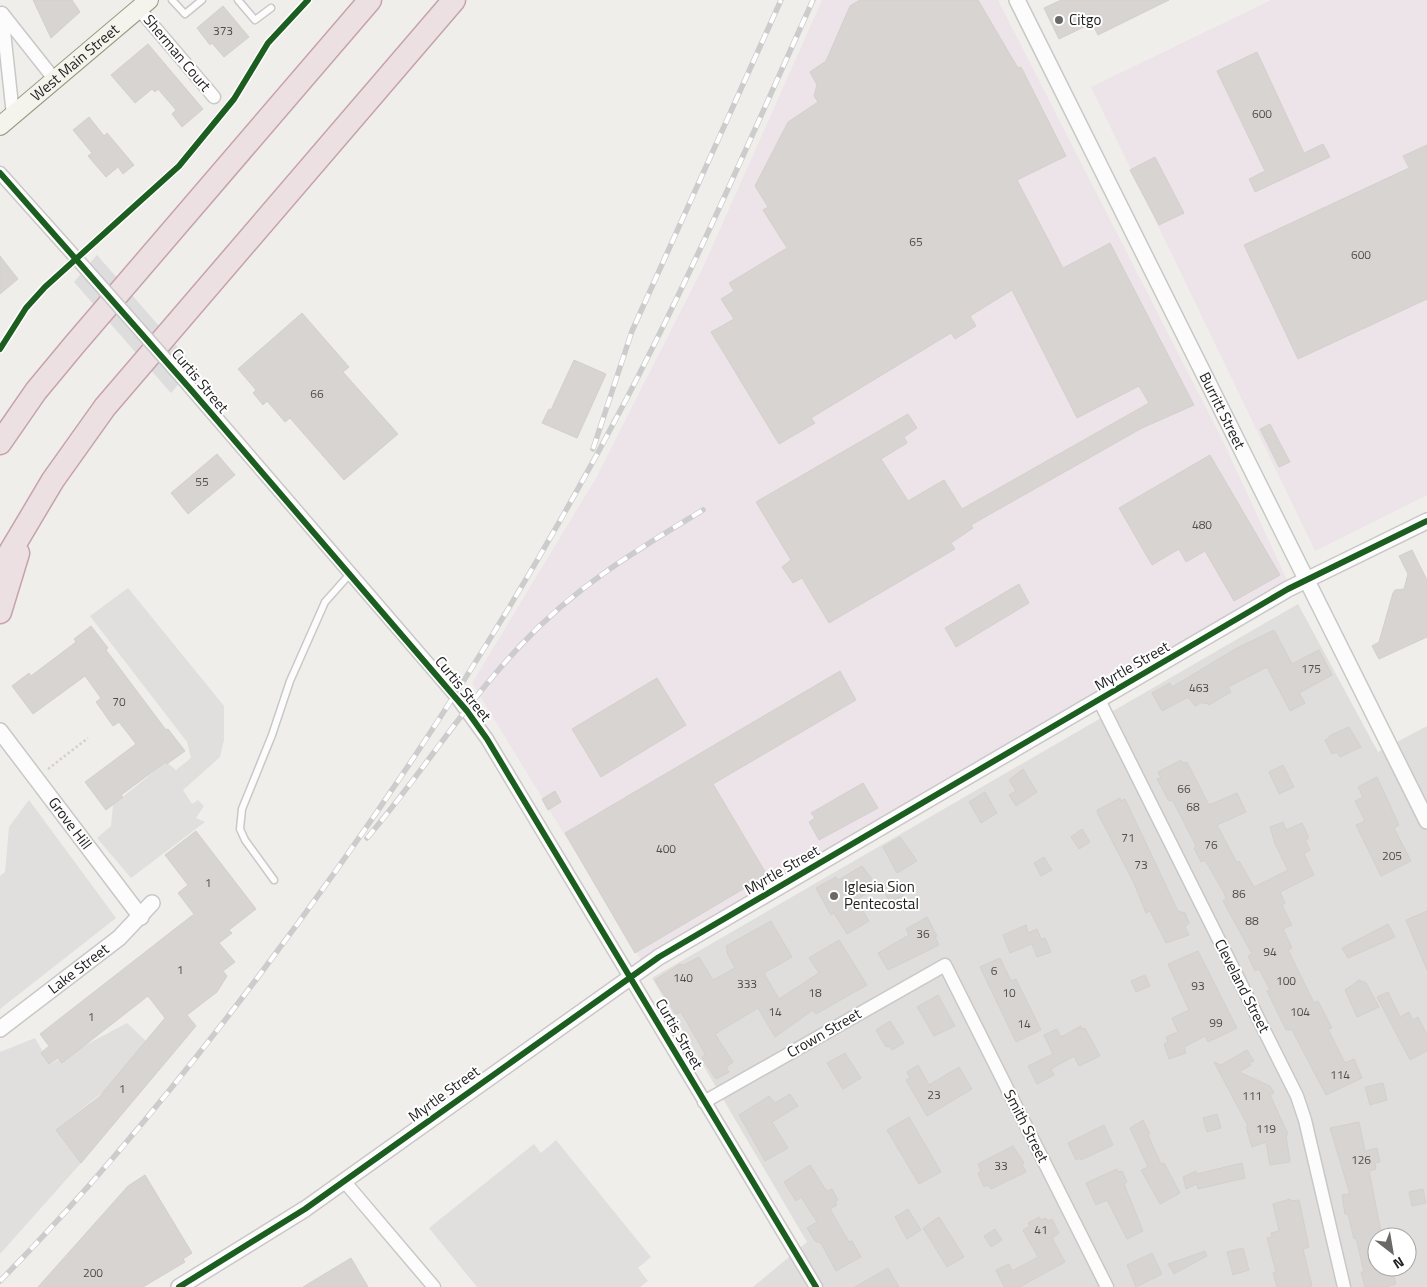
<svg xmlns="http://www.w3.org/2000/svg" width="1427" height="1287" font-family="'Titillium Web',sans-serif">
  <rect width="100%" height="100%" fill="#f0eeeb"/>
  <!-- residential -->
  <path fill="#dfdedc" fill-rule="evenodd" d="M1298,604L1378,752L1427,726V1287H753L807,1242L652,978ZM1377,1237H1407V1267H1377Z"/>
  <!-- industrial -->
  <g fill="#ede4e9">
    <path d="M822,0H998L1223,441L1287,580L641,960L472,683L596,478L704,265Z"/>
    <path d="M1271,0H1427V495L1315,551L1091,87Z"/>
  </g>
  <!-- parking -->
  <g fill="#e0dfde">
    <path d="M128,588L224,706V740L220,757L183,790L192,804L198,800L204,806L196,818L205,822L131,878L97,838L111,826L113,805L166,762L176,770L191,758L187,742L90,616Z"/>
    <path d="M29,800L116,918L0,1009V876L5,872L9,827Z"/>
    <path d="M127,1023L146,1041L104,1091L56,1130L81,1163L0,1254V1052L35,1038L50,1064Z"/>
    <path d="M556,1140L651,1257L638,1268L648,1281L640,1287H477L429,1228L534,1144L541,1153Z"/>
  </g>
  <!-- pier -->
  <path fill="#dedddd" d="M97,255L194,366L171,393L74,282Z"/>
  <!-- building -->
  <g fill="#d7d4d2" stroke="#d3d0cc">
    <path d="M33,0H72L80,12L51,38Z"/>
    <path d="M860,0H978L1018,68L1021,67L1066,156L1017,180L1063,268L1110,243L1194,405L1142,428L971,525L973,528L951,543L955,549L829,623L802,578L793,583L782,567L791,560L756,502L908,414L917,428L904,437L907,443L881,459L908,501L944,480L962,509L1149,403L1139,386L1077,418L1012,290L970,316L976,326L955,339L951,333L811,418L815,423L779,444L711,332L734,319L721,299L734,291L729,283L787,248L763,210L768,207L755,186L788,122L818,102L814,96L817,85L810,72L826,61L850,6Z"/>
    <path d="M1061,0H1169L1098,35L1092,23L1059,39L1044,8Z"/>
    <path d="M223,6L249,37L224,57L212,43L210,45L197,28Z"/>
    <path d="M148,44L203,109L182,127L172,114L176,110L158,89L155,92L152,89L135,103L111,75Z"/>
    <path d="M1257,52L1304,153L1323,144L1330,157L1255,192L1249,179L1265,171L1217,71Z"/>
    <path d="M89,117L104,136L107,133L134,165L123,174L118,167L106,177L88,156L92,153L73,130Z"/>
    <path d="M1427,145V299L1298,359L1244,245L1409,168L1403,156Z"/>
    <path d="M1155,157L1184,213L1159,225L1130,170Z"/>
    <path d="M0,256L18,279L0,294Z"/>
    <path d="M302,313L349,367L343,372L398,434L344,480L290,418L285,422L267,401L263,405L253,393L256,390L238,369Z"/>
    <path d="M574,360L606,374L577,438L542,423L549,409L551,410Z"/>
    <path d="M1270,424L1290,462L1279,467L1260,429Z"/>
    <path d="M217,454L235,475L188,514L171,493Z"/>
    <path d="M1210,455L1280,575L1234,601L1205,551L1186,562L1179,549L1152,565L1119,508Z"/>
    <path d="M1412,550L1427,580V637L1379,659L1372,646L1379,642L1393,593L1395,590L1404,589L1408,574L1399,556Z"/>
    <path d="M1019,584L1029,603L956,647L945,628Z"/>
    <path d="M91,626L108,648L106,650L166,730L168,729L185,751L167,764L166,762L121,795L123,797L106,810L85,782L136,744L119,722L113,726L96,702L101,698L85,676L33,714L12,686L29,673L31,676L76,642L74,639Z"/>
    <path d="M1274,630L1292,664L1319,650L1332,675L1299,693L1305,703L1290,711L1267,667L1228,687L1231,692L1209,705L1208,703L1204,704L1203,702L1195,706L1188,697L1162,711L1161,709L1152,693L1170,683L1172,687L1237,648Z"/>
    <path d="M840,671L856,700L713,784L767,875L635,953L565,833Z"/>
    <path d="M657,678L686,725L601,777L572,729Z"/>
    <path d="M1349,727L1361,747L1340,757L1337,752L1332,754L1325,740L1330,738L1329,736Z"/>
    <path d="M1181,760L1183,763L1187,762L1209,805L1237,793L1246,812L1217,825L1237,863L1239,861L1254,887L1288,870L1275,844L1270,827L1283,822L1286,830L1302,823L1308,836V839L1305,840L1310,850L1304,854L1314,875L1280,892L1285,903L1282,905L1292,925L1283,929L1292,948L1288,950L1314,1003L1318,1001L1332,1028L1328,1029L1345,1063L1354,1059L1362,1078L1326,1095L1292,1030H1286L1267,991L1270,990L1259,969L1255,971L1248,956L1252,954L1223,901L1226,899L1224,893L1208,865L1204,860L1201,862L1194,848L1196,846L1174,803L1171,800L1169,801L1157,779L1161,778L1158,772Z"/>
    <path d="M1283,765L1294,787L1279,794L1269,772Z"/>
    <path d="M1023,769L1037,792L1016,806L1009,795L1016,791L1009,780Z"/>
    <path d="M1377,777L1399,825L1394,828L1411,861L1381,876L1356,825L1365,821L1355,801L1363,797L1358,787Z"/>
    <path d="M863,783L878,808L819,840L809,822L815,818L811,813Z"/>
    <path d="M555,791L561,802L548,810L542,799Z"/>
    <path d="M985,792L997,813L981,823L969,802Z"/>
    <path d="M1120,798L1121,801L1125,799L1178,911L1185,913L1189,923L1185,927L1189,935L1166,943L1150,911L1146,913L1133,881L1098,814L1097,810L1103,807Z"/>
    <path d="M1082,829L1090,842L1079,849L1071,837Z"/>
    <path d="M196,831L256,909L229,930L232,933L219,943L235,962L223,971L227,976L217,992L187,1015L196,1026L81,1163L56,1130L99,1097L165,1018L148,996L62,1063L58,1058L49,1064L41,1053L49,1046L40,1034L194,914L178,893L188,885L165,855Z"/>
    <path d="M900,837L917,861L897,873L883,847Z"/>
    <path d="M1044,857L1052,870L1041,876L1034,863Z"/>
    <path d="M862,866L878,887L856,900L869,921L847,934L834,913L831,915L816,888L836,877L838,880Z"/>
    <path d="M896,880L904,895L890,903L882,887Z"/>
    <path d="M1427,911V970L1406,920Z"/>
    <path d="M927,917L937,936L935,937L939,945L888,970L878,953L909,935L906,929Z"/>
    <path d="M771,921L792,957L764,973L779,999L819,973L809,958L839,940L867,985L816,1014L813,1010L775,1037L758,1008L715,1034L733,1062L726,1067L729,1072L716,1079L702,1058L705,1054L681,1012L676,1014L655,980L680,964L684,965L699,957L713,980L735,968L728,955L726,946Z"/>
    <path d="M1388,924L1395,937L1348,958L1342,948Z"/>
    <path d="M1026,925L1028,933L1037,929L1041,939L1045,938L1051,952L1037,957L1032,944L1010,953L1003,935Z"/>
    <path d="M1198,951L1237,1028L1208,1042L1205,1036L1184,1047L1186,1053L1169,1059L1164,1044L1168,1042L1166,1037L1178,1032L1172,1018L1189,1010L1168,964Z"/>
    <path d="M1000,958L1011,981L1016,979L1041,1030L1016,1042L980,967Z"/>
    <path d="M1145,975L1150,986L1136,992L1131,981Z"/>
    <path d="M1359,980L1366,983L1379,1007L1357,1017L1345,990Z"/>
    <path d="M1388,992L1400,1017L1409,1012L1413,1020L1418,1017L1427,1034V1051L1410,1060L1377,997Z"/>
    <path d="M938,995L955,1026L934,1036L917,1007Z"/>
    <path d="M890,1021L904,1043L892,1050L889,1046L886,1047L876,1030Z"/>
    <path d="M1081,1026L1082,1029L1085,1028L1100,1056L1079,1066L1074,1056L1051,1069L1054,1075L1037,1084L1028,1066L1053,1054L1044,1035L1057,1029L1061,1037Z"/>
    <path d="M1247,1050L1254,1061L1249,1063L1251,1065L1239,1072L1270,1086L1274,1093L1270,1095L1288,1134L1286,1135L1290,1162L1270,1165L1266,1142L1252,1147L1246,1127L1248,1126L1214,1062L1221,1065Z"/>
    <path d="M845,1053L861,1078L843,1089L827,1063Z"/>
    <path d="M918,1065L929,1085L959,1067L972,1089L927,1116L906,1080L910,1078L907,1072Z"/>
    <path d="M1383,1083L1387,1100L1370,1105L1365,1087Z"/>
    <path d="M790,1094L798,1106L772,1122L788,1148L765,1161L739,1115L769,1096L775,1103Z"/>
    <path d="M1217,1114L1221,1128L1207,1132L1203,1118Z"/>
    <path d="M909,1117L941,1172L919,1184L887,1130Z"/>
    <path d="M1143,1120L1150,1134L1148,1135L1161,1164L1164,1163L1180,1193L1160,1204L1141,1170L1148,1167L1130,1128Z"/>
    <path d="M1359,1122L1365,1151L1377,1148L1380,1162L1375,1163L1376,1169L1369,1171L1382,1237H1377V1267H1391L1396,1284L1386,1287H1365L1361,1272H1364L1356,1238L1354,1239L1348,1214H1345L1342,1195L1350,1194L1330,1128Z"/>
    <path d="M1104,1125L1113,1145L1081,1160L1080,1158L1076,1160L1068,1143Z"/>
    <path d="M1013,1146L1024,1163L1022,1164L1026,1172L991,1189L988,1185L984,1187L978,1173L981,1171L978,1164Z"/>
    <path d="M1242,1163L1245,1178L1198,1189L1197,1184L1186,1189L1183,1177L1196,1171L1197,1174Z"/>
    <path d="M810,1165L825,1189L828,1191L832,1189L838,1200L835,1202L837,1205L830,1209L849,1242L852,1241L861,1257L836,1271L821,1243L815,1241L807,1228L817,1222L801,1197L796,1201L784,1182Z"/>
    <path d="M1117,1169L1118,1172L1122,1171L1127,1182L1124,1184L1143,1231L1127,1239L1107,1200L1096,1205L1086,1183Z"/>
    <path d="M145,1175L192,1253L183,1259L185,1262L143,1287H38L128,1186Z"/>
    <path d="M1423,1189L1426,1203L1412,1206L1409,1192Z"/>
    <path d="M1290,1199L1291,1201L1299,1200L1309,1247L1303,1249L1312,1286L1306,1287H1277L1273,1273L1276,1272L1267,1238L1272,1237L1271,1233L1279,1231L1273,1204Z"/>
    <path d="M908,1209L921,1230L907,1239L895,1217Z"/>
    <path d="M939,1217L964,1257L947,1267L923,1228Z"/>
    <path d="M1039,1217L1041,1220L1046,1218L1048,1221L1052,1219L1059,1233L1052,1238L1065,1262L1020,1287H1004L996,1270L1009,1264L1012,1271L1038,1257L1023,1230L1030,1226L1028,1223Z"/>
    <path d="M995,1229L1002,1240L991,1247L984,1236Z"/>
    <path d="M1243,1248L1249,1270L1233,1275L1227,1252Z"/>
    <path d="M1205,1251L1207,1256L1174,1274L1168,1264Z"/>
    <path d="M1152,1253L1162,1274L1136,1287L1127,1265Z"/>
    <path d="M351,1258L368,1287H303Z"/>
    <path d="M888,1268L899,1287H855Z"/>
  </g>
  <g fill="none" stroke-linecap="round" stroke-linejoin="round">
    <!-- service casing -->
    <g stroke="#c9c8c7" stroke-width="9">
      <g id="service">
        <path d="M172,0L185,14L202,0"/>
        <path d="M238,0L255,20L271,8"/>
        <path d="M274,880L245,840L240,829L242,809L272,735L290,681L325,602L349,575"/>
      </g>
    </g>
    <!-- minor casing -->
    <g stroke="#c9c8c7" stroke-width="15">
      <g id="minor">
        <path d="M139,9L214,97"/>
        <path d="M13,115L2,13L55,80"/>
        <path d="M0,173L85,268"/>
        <path d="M183,379L455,695L487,739L816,1287"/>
        <path d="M1099,700L1297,1096L1305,1120L1344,1287"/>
        <path d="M704,1102L945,965L1107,1287"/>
        <path d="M344,1181L434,1287"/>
      </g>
    </g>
    <!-- tertiary casing -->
    <g stroke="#c9c8c7" stroke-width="18">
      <g id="tertiary">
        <path id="s1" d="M1017,0L1427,821"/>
        <path id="s2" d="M0,731L141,917"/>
        <path id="s3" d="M0,1029L119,938L152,903"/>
        <path d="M179,1287L305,1209L659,957L1288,589L1427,521"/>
      </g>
    </g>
    <!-- secondary casing -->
    <g stroke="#999a82" stroke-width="20">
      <g id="secondary">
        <path id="s4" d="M0,126L149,0"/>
      </g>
    </g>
    <!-- motorway casing -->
    <g stroke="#c5a2ac" stroke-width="25">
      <g id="motorway">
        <path d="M0,443L36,391L75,344L370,0"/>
        <path d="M0,569L53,480L105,407L454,0"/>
        <path d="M0,612L18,553"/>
      </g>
    </g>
    <!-- path -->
    <path stroke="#dccecd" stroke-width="2.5" stroke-dasharray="2.5 2.5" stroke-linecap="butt" d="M48,769L88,738"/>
    <!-- service -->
    <use href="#service" stroke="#fdfcfc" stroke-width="6"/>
    <!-- minor -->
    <use href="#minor" stroke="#fdfcfc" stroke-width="12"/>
    <!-- tertiary -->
    <use href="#tertiary" stroke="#fdfcfc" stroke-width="15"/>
    <!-- secondary -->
    <use href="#secondary" stroke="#f4f4ed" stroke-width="18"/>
    <!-- motorway -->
    <use href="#motorway" stroke="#ece0e2" stroke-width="22"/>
    <!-- rail casing -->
    <g stroke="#ccc" stroke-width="5.5">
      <g id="rail">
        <path d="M593,449L632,331L781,0"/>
        <path d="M367,838C420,776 464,705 521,645C575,587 635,551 703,510"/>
        <path d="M0,1281C93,1187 178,1083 258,977C396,794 522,600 628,396C695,267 753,133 813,0"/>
      </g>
    </g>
    <!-- rail -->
    <use href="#rail" stroke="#fff" stroke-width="4" stroke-dasharray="11" stroke-linecap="butt"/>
    <!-- minor-bridge casing -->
    <g stroke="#c9c8c7" stroke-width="15" stroke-linecap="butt">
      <path id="minor-bridge" d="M85,268L183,379"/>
    </g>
    <!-- minor-bridge -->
    <use href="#minor-bridge" stroke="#fdfcfc" stroke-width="12"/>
    <!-- cycleway casing -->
    <g stroke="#fff" stroke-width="9">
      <g id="cycleway">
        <path d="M0,173L192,391L467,711L487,739L816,1287"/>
        <path d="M0,349L26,308L45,287L179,166L234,99L268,43L308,0"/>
        <path d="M179,1287L305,1209L659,957L1288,589L1427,521"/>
      </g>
    </g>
    <!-- cycleway -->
    <use href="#cycleway" stroke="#1b5e20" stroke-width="6"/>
  </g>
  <!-- markers -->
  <g fill="#6a6968" stroke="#fff" stroke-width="2">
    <circle cx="1059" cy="20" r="5"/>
    <circle cx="834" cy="896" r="5"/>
  </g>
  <g text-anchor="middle" stroke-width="4" stroke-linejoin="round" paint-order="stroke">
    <!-- number labels -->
    <g font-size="12" fill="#4f4e4e">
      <text x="223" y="35">373</text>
      <text x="1262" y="118">600</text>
      <text x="916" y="246">65</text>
      <text x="1361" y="259">600</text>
      <text x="317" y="398">66</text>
      <text x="202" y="486">55</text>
      <text x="1202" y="529">480</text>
      <text x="1311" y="673">175</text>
      <text x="1199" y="692">463</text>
      <text x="119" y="706">70</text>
      <text x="1184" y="793">66</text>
      <text x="1193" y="811">68</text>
      <text x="1128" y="842">71</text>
      <text x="1211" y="849">76</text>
      <text x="666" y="853">400</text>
      <text x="1392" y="860">205</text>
      <text x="1141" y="869">73</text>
      <text x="208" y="887">1</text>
      <text x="1239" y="898">86</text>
      <text x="1252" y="925">88</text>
      <text x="923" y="938">36</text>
      <text x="1270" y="956">94</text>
      <text x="180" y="974">1</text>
      <text x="994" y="975">6</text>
      <text x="683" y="982">140</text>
      <text x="1286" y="985">100</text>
      <text x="747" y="988">333</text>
      <text x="1198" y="990">93</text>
      <text x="815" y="997">18</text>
      <text x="1009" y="997">10</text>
      <text x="775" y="1016">14</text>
      <text x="1300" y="1016">104</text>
      <text x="91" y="1021">1</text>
      <text x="1216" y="1027">99</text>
      <text x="1024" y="1028">14</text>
      <text x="1340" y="1079">114</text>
      <text x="122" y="1093">1</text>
      <text x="934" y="1099">23</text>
      <text x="1252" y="1100">111</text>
      <text x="1266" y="1133">119</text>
      <text x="1361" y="1164">126</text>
      <text x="1001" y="1170">33</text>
      <text x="1041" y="1234">41</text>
      <text x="93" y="1277">200</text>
    </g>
    <!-- poi labels -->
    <g font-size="15" fill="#222" stroke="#fff" text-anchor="start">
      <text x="1069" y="25">Citgo</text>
      <text x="844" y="892">Iglesia Sion<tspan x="844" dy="17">Pentecostal</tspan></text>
    </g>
    <!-- street labels -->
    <g font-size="15" fill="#222" stroke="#fff">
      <text transform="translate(177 53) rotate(50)" y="5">Sherman Court</text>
      <text dy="5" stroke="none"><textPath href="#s4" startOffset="98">West Main Street</textPath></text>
      <text transform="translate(200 381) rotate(50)" y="5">Curtis Street</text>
      <text dy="5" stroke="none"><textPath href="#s1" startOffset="459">Burritt Street</textPath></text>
      <text transform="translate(1132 666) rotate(-30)" y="5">Myrtle Street</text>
      <text transform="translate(463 689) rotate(51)" y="5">Curtis Street</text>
      <text dy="5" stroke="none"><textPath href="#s2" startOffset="116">Grove Hill</textPath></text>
      <text transform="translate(782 870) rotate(-30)" y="5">Myrtle Street</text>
      <text dy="5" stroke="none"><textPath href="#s3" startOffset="99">Lake Street</textPath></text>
      <text transform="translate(1242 986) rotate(63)" y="5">Cleveland Street</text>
      <text transform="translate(824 1033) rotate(-30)" y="5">Crown Street</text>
      <text transform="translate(679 1034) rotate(60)" y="5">Curtis Street</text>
      <text transform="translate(444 1094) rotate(-36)" y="5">Myrtle Street</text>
      <text transform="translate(1026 1126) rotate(63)" y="5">Smith Street</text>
    </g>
  </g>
  <!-- north arrow -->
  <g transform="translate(1392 1252) rotate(149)"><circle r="24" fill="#ffffff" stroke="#a7a7a7"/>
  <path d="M0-4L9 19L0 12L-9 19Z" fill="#6a6968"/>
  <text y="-8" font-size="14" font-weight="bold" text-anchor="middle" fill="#222222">N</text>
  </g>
</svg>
